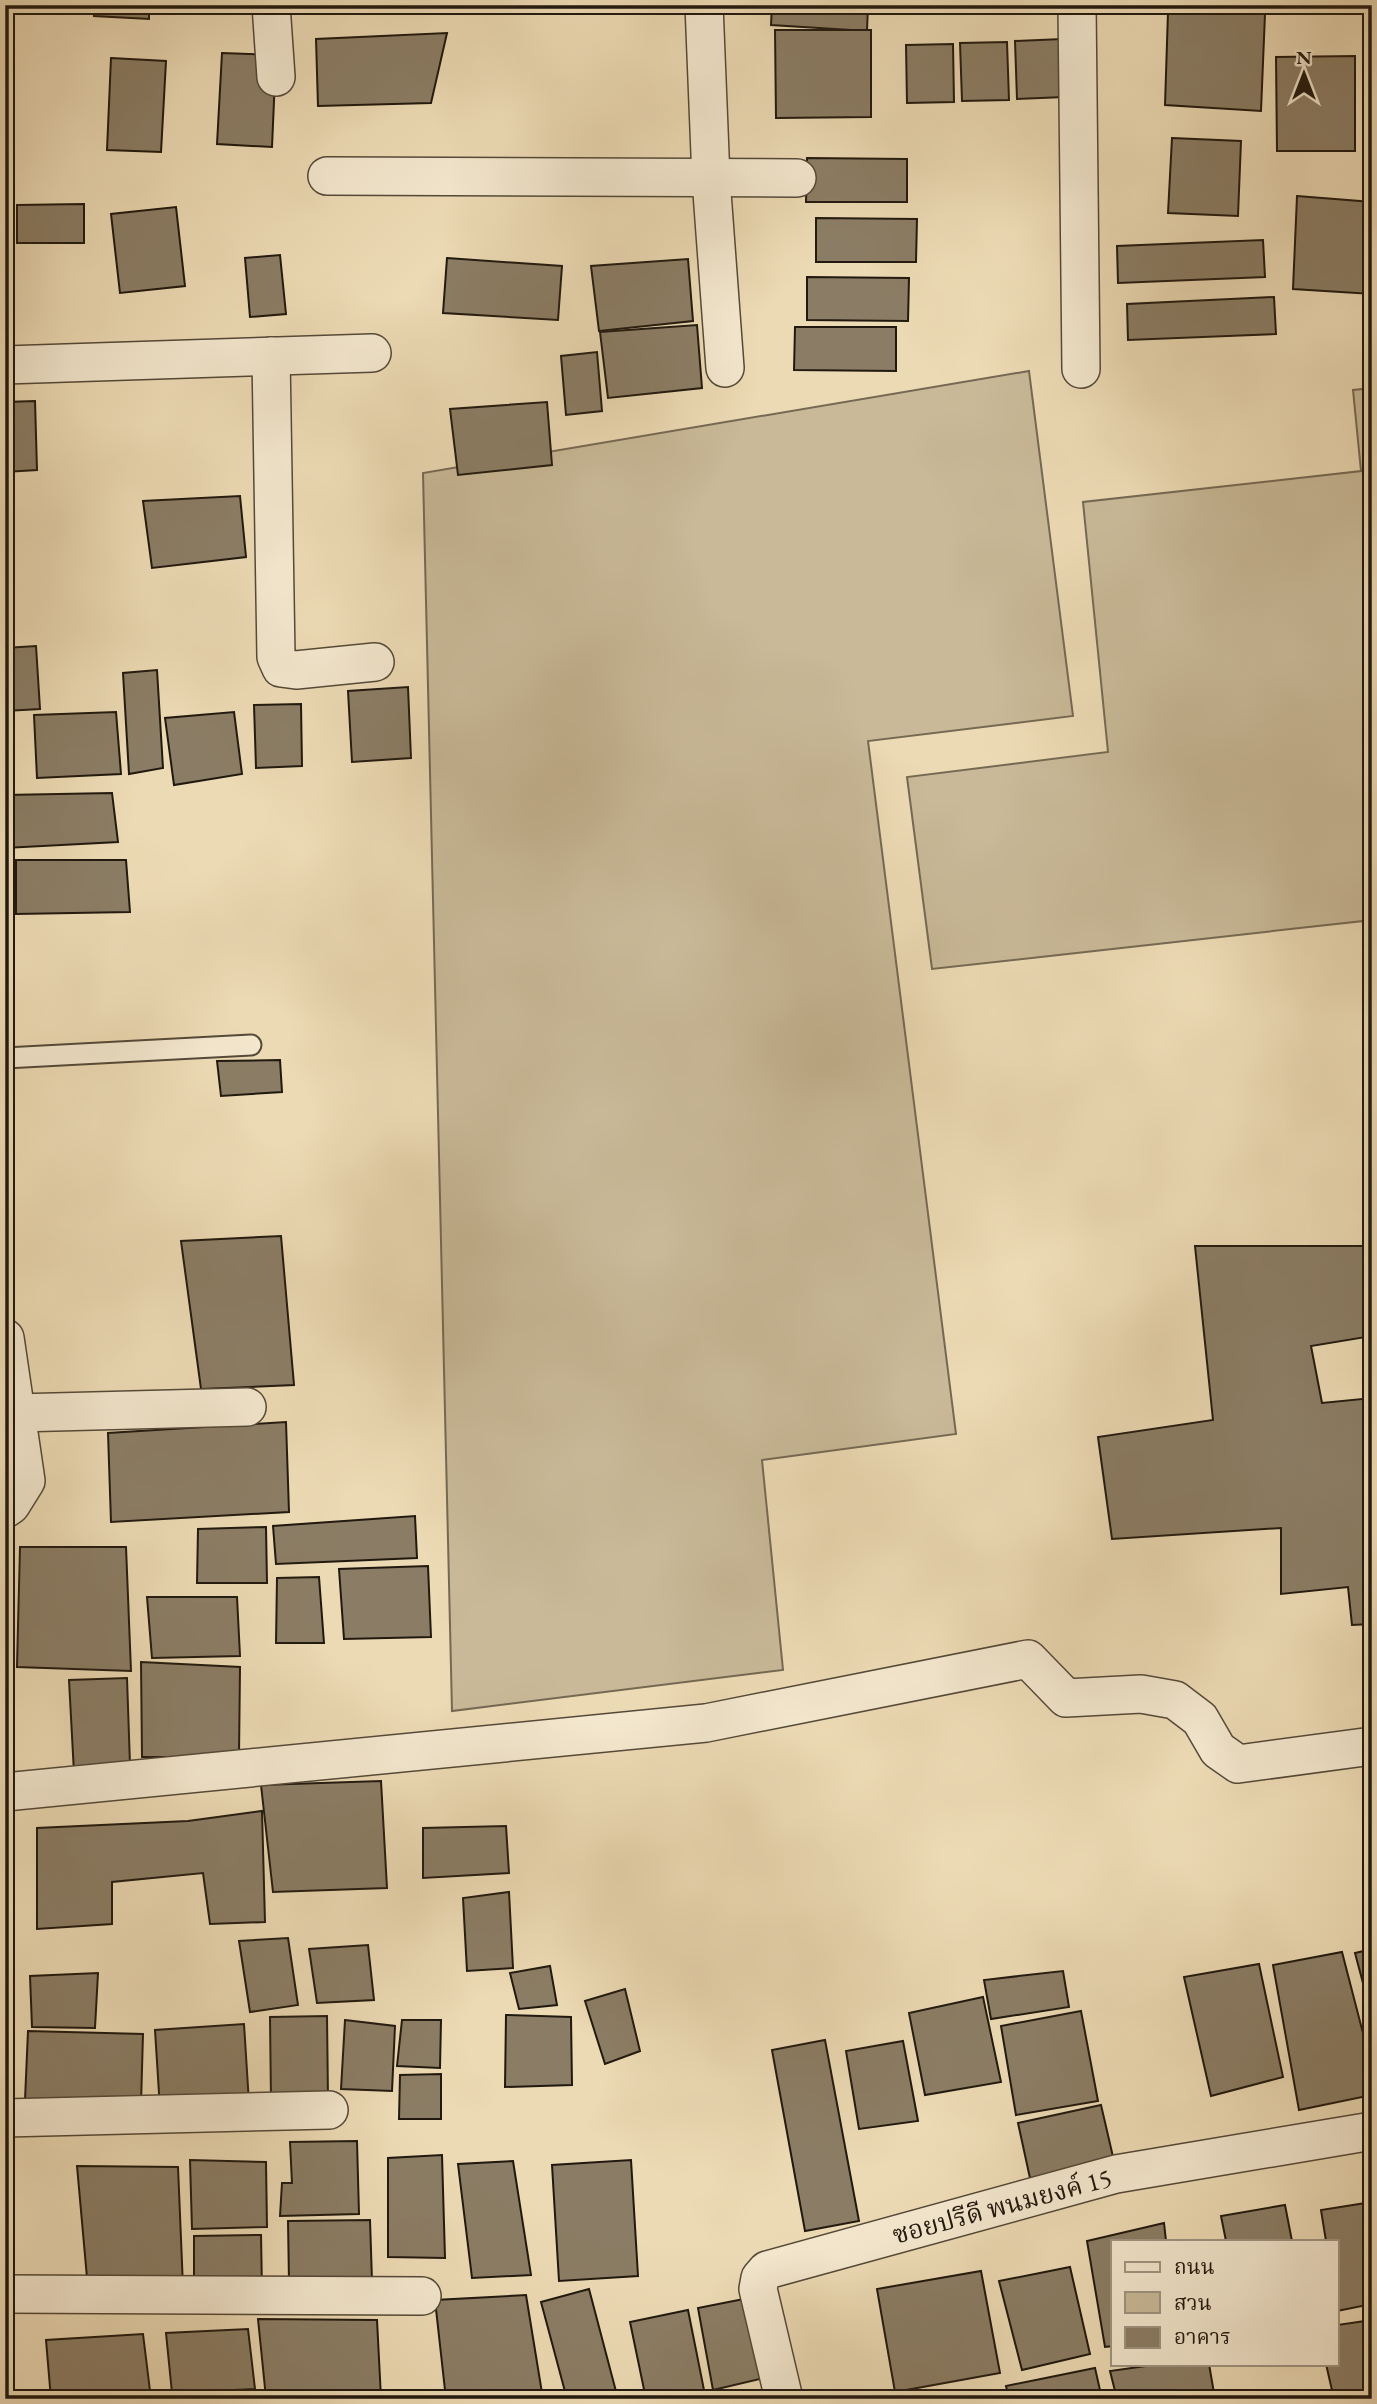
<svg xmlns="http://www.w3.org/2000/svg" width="1377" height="2404" font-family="'EB Garamond','Noto Serif Thai',serif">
  <rect width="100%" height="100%" fill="#ecdab4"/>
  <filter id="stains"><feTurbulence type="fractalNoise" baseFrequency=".00286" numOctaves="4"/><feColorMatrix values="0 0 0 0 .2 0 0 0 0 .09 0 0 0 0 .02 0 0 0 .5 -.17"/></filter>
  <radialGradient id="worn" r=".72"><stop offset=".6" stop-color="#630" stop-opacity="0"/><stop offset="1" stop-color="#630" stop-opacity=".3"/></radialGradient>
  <!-- green -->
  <g fill="#c9b998" stroke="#756954" stroke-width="2">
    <path d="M1029,371L1073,716L868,741L956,1434L762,1460L783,1670L452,1711L423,473Z"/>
    <path d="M1372,388V920L932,969L907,777L1108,752L1083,502L1361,471L1353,390Z"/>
  </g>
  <!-- building -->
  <g fill="#8b7d65" stroke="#21190f" stroke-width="2">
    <path d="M94,5H149V19L94,16Z"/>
    <path d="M772,5H868L867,31L771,25Z"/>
    <path d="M1168,12L1265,14L1261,111L1165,105Z"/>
    <path d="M775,30H871V117L776,118Z"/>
    <path d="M447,33L431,103L318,106L316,39Z"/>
    <path d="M1062,39L1064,97L1017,99L1015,41Z"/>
    <path d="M1007,42L1009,100L962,101L960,43Z"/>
    <path d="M953,44L954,102L907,103L906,45Z"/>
    <path d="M222,53L276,55L272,147L217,144Z"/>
    <path d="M1355,56V151H1277L1276,57Z"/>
    <path d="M111,58L166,61L161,152L107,150Z"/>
    <path d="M1172,138L1241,141L1238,216L1168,213Z"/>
    <path d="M807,158L907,159V202H806Z"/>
    <path d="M1297,196L1372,202V294L1293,289Z"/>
    <path d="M84,204V243H17V205Z"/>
    <path d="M176,207L185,286L120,293L111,214Z"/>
    <path d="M816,218L917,219L916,262H816Z"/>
    <path d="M1263,240L1265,277L1118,283L1117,246Z"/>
    <path d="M280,255L286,314L250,317L245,258Z"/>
    <path d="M447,258L562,266L558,320L443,313Z"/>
    <path d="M688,259L693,321L599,331L591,266Z"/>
    <path d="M807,277L909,278L908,321L807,320Z"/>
    <path d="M1274,297L1276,334L1128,340L1127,304Z"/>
    <path d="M697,325L702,388L608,398L600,332Z"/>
    <path d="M795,327H896V371L794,370Z"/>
    <path d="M597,352L602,411L566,415L561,356Z"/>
    <path d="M35,401L37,470L5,472V402Z"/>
    <path d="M547,402L552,465L458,475L450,409Z"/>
    <path d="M240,496L246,557L152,568L143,501Z"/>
    <path d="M36,646L40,709L5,711V648Z"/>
    <path d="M157,670L163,768L129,774L123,673Z"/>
    <path d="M408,687L411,758L352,762L348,691Z"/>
    <path d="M301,704L302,766L256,768L254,705Z"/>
    <path d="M116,712L121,774L37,778L34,715Z"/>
    <path d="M234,712L242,774L174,785L165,718Z"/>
    <path d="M5,719H12V768L5,769Z"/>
    <path d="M112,793L118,842L5,848V795Z"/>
    <path d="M16,860H126L130,912L16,914Z"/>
    <path d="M280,1060L282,1092L221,1096L217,1061Z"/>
    <path d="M281,1236L294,1385L201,1389L181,1241Z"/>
    <path d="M1195,1246H1372V1336L1311,1346L1322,1403L1372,1398V1624L1352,1625L1348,1587L1281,1594V1528L1112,1539L1098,1437L1213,1420Z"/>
    <path d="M286,1422L289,1512L111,1522L108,1433Z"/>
    <path d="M415,1516L417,1558L276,1564L273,1526Z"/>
    <path d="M266,1527L267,1583H197L198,1529Z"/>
    <path d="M20,1547H126L131,1671L17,1667Z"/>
    <path d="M428,1566L431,1637L344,1639L339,1569Z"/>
    <path d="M319,1577L324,1643H276L277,1578Z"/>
    <path d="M147,1597H237L240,1656L152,1658Z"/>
    <path d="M141,1662L240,1667L239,1757H142Z"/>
    <path d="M127,1678L130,1765L74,1773L69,1680Z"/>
    <path d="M381,1781L387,1888L273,1892L261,1785Z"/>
    <path d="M262,1811L265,1922L210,1924L203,1873L112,1882V1924L37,1929V1828L188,1821Z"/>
    <path d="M506,1826L509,1873L423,1878V1828Z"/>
    <path d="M509,1892L513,1968L467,1971L463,1898Z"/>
    <path d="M288,1938L298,2005L250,2012L239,1941Z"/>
    <path d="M368,1945L374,2000L317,2003L309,1949Z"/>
    <path d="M1372,1949V2017L1355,1953Z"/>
    <path d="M1342,1952L1372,2068V2095L1299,2110L1273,1965Z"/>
    <path d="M1259,1964L1283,2077L1211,2096L1184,1977Z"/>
    <path d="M550,1966L557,2005L519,2009L510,1973Z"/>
    <path d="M1063,1971L1069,2007L991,2019L984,1980Z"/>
    <path d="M98,1973L95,2028L32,2027L30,1976Z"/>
    <path d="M625,1989L640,2051L605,2064L585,2001Z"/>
    <path d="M983,1997L1001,2082L925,2095L909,2013Z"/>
    <path d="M1081,2011L1098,2101L1016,2115L1001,2026Z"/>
    <path d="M506,2015L571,2017L572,2085L505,2087Z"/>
    <path d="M327,2016L328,2099L271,2101L270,2017Z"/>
    <path d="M345,2020L395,2026L392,2091L341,2089Z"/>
    <path d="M402,2020H441L440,2068L397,2066Z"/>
    <path d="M244,2024L249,2103L160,2109L155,2030Z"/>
    <path d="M28,2031L143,2034L141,2104L25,2100Z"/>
    <path d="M825,2040L859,2221L805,2231L772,2050Z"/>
    <path d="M903,2041L918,2121L859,2129L846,2051Z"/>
    <path d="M441,2074V2119H399L400,2075Z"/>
    <path d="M1101,2105L1117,2174L1033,2192L1018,2123Z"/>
    <path d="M357,2141L359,2214L280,2216L282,2183H292L290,2142Z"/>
    <path d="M442,2155L445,2258L388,2257V2158Z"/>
    <path d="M190,2160L266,2162L267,2227L192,2229Z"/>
    <path d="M631,2160L638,2276L559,2281L552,2165Z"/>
    <path d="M513,2161L531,2275L472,2278L458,2164Z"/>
    <path d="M77,2166L178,2167L183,2287L88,2289Z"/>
    <path d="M1372,2202V2304L1337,2311V2241H1326L1321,2210Z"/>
    <path d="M1285,2205L1292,2241H1226L1221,2216Z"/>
    <path d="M370,2220L372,2281L289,2282L288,2221Z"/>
    <path d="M1164,2223L1166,2241H1113V2346L1105,2347L1087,2241Z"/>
    <path d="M261,2235L262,2290L194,2291V2236Z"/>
    <path d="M1070,2267L1090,2354L1022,2370L999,2281Z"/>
    <path d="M981,2271L1000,2373L895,2392L877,2289Z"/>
    <path d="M589,2289L618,2399H567L541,2302Z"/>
    <path d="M526,2295L543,2399H446L435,2300Z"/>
    <path d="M754,2297L768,2377L713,2390L698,2308Z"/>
    <path d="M688,2310L704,2390L658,2399H646L630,2322Z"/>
    <path d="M258,2319L377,2320L381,2398H266Z"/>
    <path d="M1372,2320V2399H1334L1326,2364H1337V2325Z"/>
    <path d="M248,2329L255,2389L172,2393L166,2333Z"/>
    <path d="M143,2334L151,2399H51L46,2340Z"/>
    <path d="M1160,2364H1209L1215,2399H1117L1110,2371Z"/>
    <path d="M1095,2368L1102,2399H1009L1006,2386Z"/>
    <path d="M989,2392L990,2399H951Z"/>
  </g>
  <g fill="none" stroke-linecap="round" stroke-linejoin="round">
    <!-- service casing -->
    <g stroke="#544938" stroke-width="23">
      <path id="service" d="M5,1058L251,1045"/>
    </g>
    <!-- minor casing -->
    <g stroke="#544938" stroke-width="40">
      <g id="minor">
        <path d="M271,5L276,77"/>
        <path d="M704,5L711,179L725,368"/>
        <path d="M1077,5L1081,369"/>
        <path d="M327,176L797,178"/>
        <path d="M271,356L276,657L281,668L296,670L375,662"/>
        <path d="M5,365L372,353"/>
        <path d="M5,1338L26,1481L11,1505L5,1509"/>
        <path d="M16,1413L247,1407"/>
        <path d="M5,1792L706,1723L1028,1659L1066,1698L1141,1694L1175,1700L1200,1719L1218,1750L1238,1764L1372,1746"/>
        <path d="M5,2118L329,2110"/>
        <path d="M5,2294L422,2296"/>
        <path d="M784,2399L758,2289L760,2278L767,2270L1116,2174L1372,2131"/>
      </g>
    </g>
    <!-- path -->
    <path stroke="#21190f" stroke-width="4.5" stroke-dasharray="2 3.5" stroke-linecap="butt" d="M1370,406L1372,405"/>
    <!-- service -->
    <use href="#service" stroke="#f3e7ce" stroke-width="19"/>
    <!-- minor -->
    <use href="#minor" stroke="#f3e7ce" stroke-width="37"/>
  </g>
  <g text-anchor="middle" stroke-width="7" stroke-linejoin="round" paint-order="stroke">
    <!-- street labels -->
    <g font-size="26" fill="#21190f" stroke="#f3e7ce">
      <text transform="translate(1002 2206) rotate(-15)" y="9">ซอยปรีดี พนมยงค์ 15</text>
    </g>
  </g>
  <!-- margin -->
  <rect width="1377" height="2404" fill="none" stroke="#ecdab4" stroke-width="28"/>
  <rect x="7" y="7" width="1363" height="2390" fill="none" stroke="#21190f" stroke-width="3.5"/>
  <rect x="14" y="14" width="1349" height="2376" fill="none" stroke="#21190f" stroke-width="2"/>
  <!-- legend -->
  <rect x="1111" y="2240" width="228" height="126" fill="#f3e7ce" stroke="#9f9582" stroke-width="2"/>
  <rect x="1125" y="2262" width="35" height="10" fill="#f3e7ce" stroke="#9f9582" stroke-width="2"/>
  <text x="1174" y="2274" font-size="21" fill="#21190f">ถนน</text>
  <rect x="1125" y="2292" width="35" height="21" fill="#c9b998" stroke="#9f9582" stroke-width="2"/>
  <text x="1174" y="2310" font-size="21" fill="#21190f">สวน</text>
  <rect x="1125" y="2327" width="35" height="21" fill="#8b7d65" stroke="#9f9582" stroke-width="2"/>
  <text x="1174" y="2344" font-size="21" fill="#21190f">อาคาร</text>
  <!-- north arrow -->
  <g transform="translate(1304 74)" stroke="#f3e7ce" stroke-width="5" paint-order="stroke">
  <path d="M0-5L12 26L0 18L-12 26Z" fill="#21190f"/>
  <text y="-10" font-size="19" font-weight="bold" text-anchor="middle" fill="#21190f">N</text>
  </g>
  <rect width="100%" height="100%" filter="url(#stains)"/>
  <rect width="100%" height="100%" fill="url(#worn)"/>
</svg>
